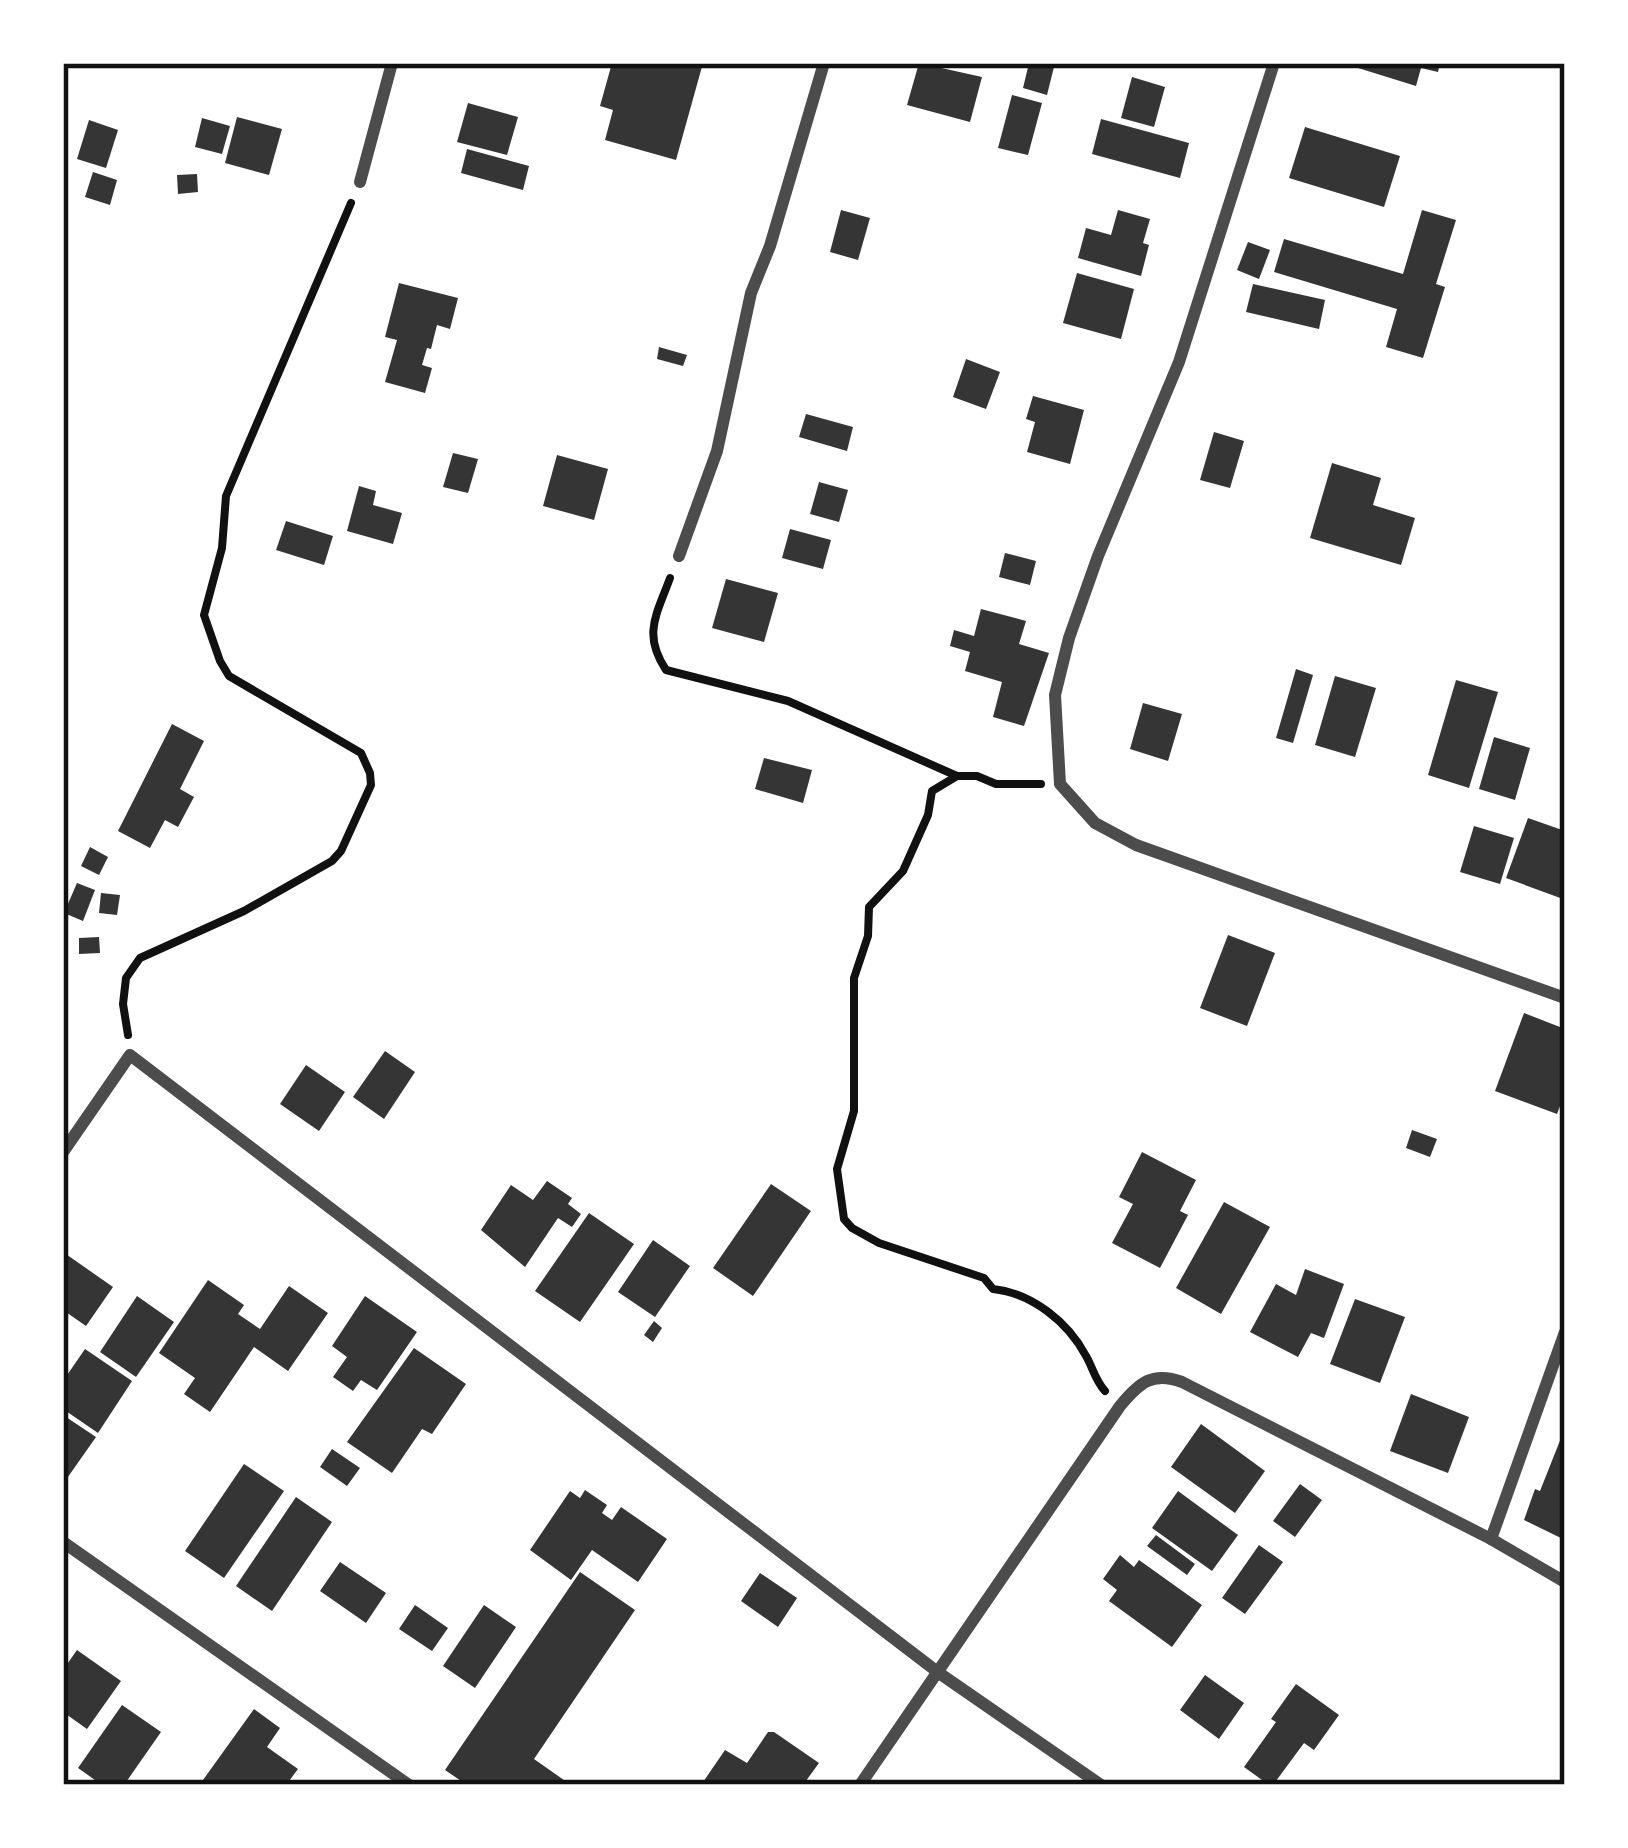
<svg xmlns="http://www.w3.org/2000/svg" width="1628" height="1848" font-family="'PT Serif',serif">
  <rect width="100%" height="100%" fill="#fff"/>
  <!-- building -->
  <g fill="#353535">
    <path d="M612,63H703L676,160L605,140L613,110L600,106Z"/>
    <path d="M919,63L982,77L970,122L907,105Z"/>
    <path d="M1029,63H1055L1047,95L1023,88Z"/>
    <path d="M1342,63H1440L1438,72L1421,68L1416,86Z"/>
    <path d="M1132,77L1165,87L1154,127L1121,118Z"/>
    <path d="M1012,95L1042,103L1028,155L998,148Z"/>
    <path d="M468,103L518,117L507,155L457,142Z"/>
    <path d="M237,117L282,129L269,175L225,163Z"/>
    <path d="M202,118L230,126L222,154L195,147Z"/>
    <path d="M1101,119L1189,143L1180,178L1092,154Z"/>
    <path d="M89,120L118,130L106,168L77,159Z"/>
    <path d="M1305,127L1400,156L1384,207L1289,178Z"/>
    <path d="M467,149L529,166L523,190L461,173Z"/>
    <path d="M93,172L117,180L110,205L85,197Z"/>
    <path d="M197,174L198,192L178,194L177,175Z"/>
    <path d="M841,210L870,218L858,260L830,252Z"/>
    <path d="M1118,210L1150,219L1143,243L1149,245L1141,276L1078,258L1086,228L1111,235Z"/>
    <path d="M1422,210L1456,220L1436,284L1445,287L1423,358L1386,347L1397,309L1274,272L1284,239L1403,274Z"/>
    <path d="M1248,242L1270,250L1259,279L1237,270Z"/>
    <path d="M1077,273L1134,289L1121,339L1063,323Z"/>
    <path d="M399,283L458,298L450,329L437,325L431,349L427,348L422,365L432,368L425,393L385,382L397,340L385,337Z"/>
    <path d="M1253,284L1325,300L1319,329L1246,312Z"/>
    <path d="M659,347L687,355L683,366L657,359Z"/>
    <path d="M966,359L1000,372L986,409L953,397Z"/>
    <path d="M1033,396L1084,410L1070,464L1027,452L1035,422L1026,419Z"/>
    <path d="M806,414L853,427L847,451L799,437Z"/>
    <path d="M1214,432L1244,441L1230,488L1200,480Z"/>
    <path d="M453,453L478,459L468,493L443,487Z"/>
    <path d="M557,455L608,469L594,520L543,506Z"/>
    <path d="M1332,463L1381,478L1373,505L1415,518L1401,565L1310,538Z"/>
    <path d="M819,482L848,490L839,522L810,514Z"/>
    <path d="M359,486L376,491L373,505L402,513L393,544L347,531Z"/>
    <path d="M286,521L333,536L324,565L276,550Z"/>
    <path d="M790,529L831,540L823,569L782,558Z"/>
    <path d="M1005,553L1036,561L1030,585L999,577Z"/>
    <path d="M726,579L778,593L764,642L712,628Z"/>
    <path d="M981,609L1026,621L1019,644L1049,653L1024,726L993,717L1002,682L965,671L970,652L950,646L954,630L974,636Z"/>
    <path d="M1296,669L1313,675L1293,743L1276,738Z"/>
    <path d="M1335,676L1376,688L1355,757L1315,745Z"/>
    <path d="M1456,680L1498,692L1469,788L1428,775Z"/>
    <path d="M1143,703L1182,714L1168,761L1130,749Z"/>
    <path d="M172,724L204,741L180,789L194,797L178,827L165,820L150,848L118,831Z"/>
    <path d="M1494,737L1530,748L1515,800L1479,789Z"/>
    <path d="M764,758L812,770L803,803L755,789Z"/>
    <path d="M1528,818L1565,831L1563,899L1506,878Z"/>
    <path d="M1474,826L1514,838L1500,884L1460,872Z"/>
    <path d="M90,847L108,857L99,875L81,866Z"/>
    <path d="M77,883L95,890L83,921L64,913Z"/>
    <path d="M101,893L120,895L117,915L99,913Z"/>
    <path d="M1228,935L1275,953L1247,1026L1200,1008Z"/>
    <path d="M99,937L100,953L79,954V938Z"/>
    <path d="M1524,1013L1565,1029V1093L1557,1114L1495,1091Z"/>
    <path d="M385,1051L415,1072L384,1119L353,1097Z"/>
    <path d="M306,1065L345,1092L319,1131L280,1104Z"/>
    <path d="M1412,1130L1437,1139L1430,1157L1406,1148Z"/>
    <path d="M1142,1152L1196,1180L1180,1211L1188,1215L1160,1268L1112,1243L1133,1204L1119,1197Z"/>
    <path d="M547,1181L572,1198L568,1204L581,1214L572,1227L558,1218L525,1267L481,1230L511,1185L533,1200Z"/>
    <path d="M771,1184L811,1211L753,1296L713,1268Z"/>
    <path d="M1224,1202L1270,1227L1221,1314L1176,1288Z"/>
    <path d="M589,1213L634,1244L580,1322L535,1291Z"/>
    <path d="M653,1240L690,1266L655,1317L618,1292Z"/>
    <path d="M63,1252L113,1287L86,1326L63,1310Z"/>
    <path d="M1305,1269L1344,1284L1324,1338L1311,1333L1298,1357L1250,1332L1276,1284L1296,1295Z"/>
    <path d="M208,1280L244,1305L238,1314L260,1329L289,1286L328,1313L288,1371L254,1347L210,1412L184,1394L195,1378L159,1353Z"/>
    <path d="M137,1296L174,1322L136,1377L100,1352Z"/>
    <path d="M365,1296L417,1332L377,1390L361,1380L353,1391L333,1377L347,1357L332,1346Z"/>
    <path d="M1355,1299L1405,1317L1380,1383L1330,1364Z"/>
    <path d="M654,1321L662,1328L653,1342L644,1335Z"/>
    <path d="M414,1348L466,1384L432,1434L422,1429L392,1473L347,1442Z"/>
    <path d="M85,1349L132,1381L98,1433L63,1409V1381Z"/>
    <path d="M1411,1394L1469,1417L1448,1473L1390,1451Z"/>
    <path d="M63,1415L96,1437L63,1484Z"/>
    <path d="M1201,1424L1265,1471L1235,1513L1171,1467Z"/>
    <path d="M1561,1438L1565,1439V1540L1524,1520L1535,1489L1540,1491Z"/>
    <path d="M332,1449L360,1468L347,1486L320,1467Z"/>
    <path d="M244,1464L284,1491L224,1578L185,1551Z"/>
    <path d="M1300,1484L1322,1500L1295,1537L1273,1521Z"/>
    <path d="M585,1490L607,1505L602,1513L612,1520L621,1507L667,1539L638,1582L592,1550L571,1580L530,1550L570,1491L580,1498Z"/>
    <path d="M1178,1491L1238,1535L1212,1571L1152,1528Z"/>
    <path d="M296,1497L332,1522L272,1611L236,1586Z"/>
    <path d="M1156,1535L1195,1564L1187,1575L1147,1546Z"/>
    <path d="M1259,1545L1283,1562L1245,1614L1222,1598Z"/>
    <path d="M1120,1555L1134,1567L1139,1560L1202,1605L1172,1647L1109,1601L1117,1590L1103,1579Z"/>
    <path d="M340,1562L386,1593L366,1623L320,1591Z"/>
    <path d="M580,1572L635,1610L534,1759L571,1785H467L445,1770Z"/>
    <path d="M760,1573L797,1598L778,1627L741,1601Z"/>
    <path d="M415,1605L448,1628L432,1651L399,1629Z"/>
    <path d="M484,1605L516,1627L475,1688L443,1666Z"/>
    <path d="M77,1650L121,1681L87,1729L63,1712V1670Z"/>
    <path d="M1205,1675L1244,1703L1219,1739L1180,1710Z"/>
    <path d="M1296,1684L1339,1715L1314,1750L1304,1743L1273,1785H1269L1244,1767L1276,1722L1271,1719Z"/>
    <path d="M122,1705L161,1732L124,1785H102L78,1768Z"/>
    <path d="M254,1709L280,1728L267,1747L298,1769L286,1785H210L203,1780Z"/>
    <path d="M768,1732H774L819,1763L803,1785H776L771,1781L768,1785H701L725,1750L747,1763Z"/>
  </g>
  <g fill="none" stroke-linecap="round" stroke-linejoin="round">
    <!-- path -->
    <g stroke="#111" stroke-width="8">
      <path d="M670,578C657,614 642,634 666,670L788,701L957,776H977L996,784H1041"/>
      <path d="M957,776L932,791L928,815L903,871L869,907L868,936L854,978V1111L837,1169L844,1219L852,1228L879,1243L984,1278L993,1289C1032,1293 1068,1322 1086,1356C1093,1368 1095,1380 1105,1391"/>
      <path d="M128,1035L123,1004L126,978L140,958L244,911L332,861L341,851L371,785L370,773L361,753L229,676L220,661L204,615L222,548L226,496L351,203"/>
    </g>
    <!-- minor -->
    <g stroke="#4c4c4c" stroke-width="12">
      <path d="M1274,63L1179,362L1098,556L1069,638L1055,695L1060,784L1095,823L1136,845L1565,998"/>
      <path d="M360,182L392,63"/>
      <path d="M679,556L717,451L751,293L770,246L824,63"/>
      <path d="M63,1152L130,1055L939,1673L1101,1785"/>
      <path d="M1491,1539L1565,1332"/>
      <path d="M63,1542L409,1785"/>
      <path d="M860,1785L1120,1406C1139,1383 1152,1371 1182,1382L1491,1539L1565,1582"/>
    </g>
  </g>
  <!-- border -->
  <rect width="1628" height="1848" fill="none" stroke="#ffffff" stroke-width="132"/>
  <rect x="66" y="66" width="1496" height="1716" fill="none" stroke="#111" stroke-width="4.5"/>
</svg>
